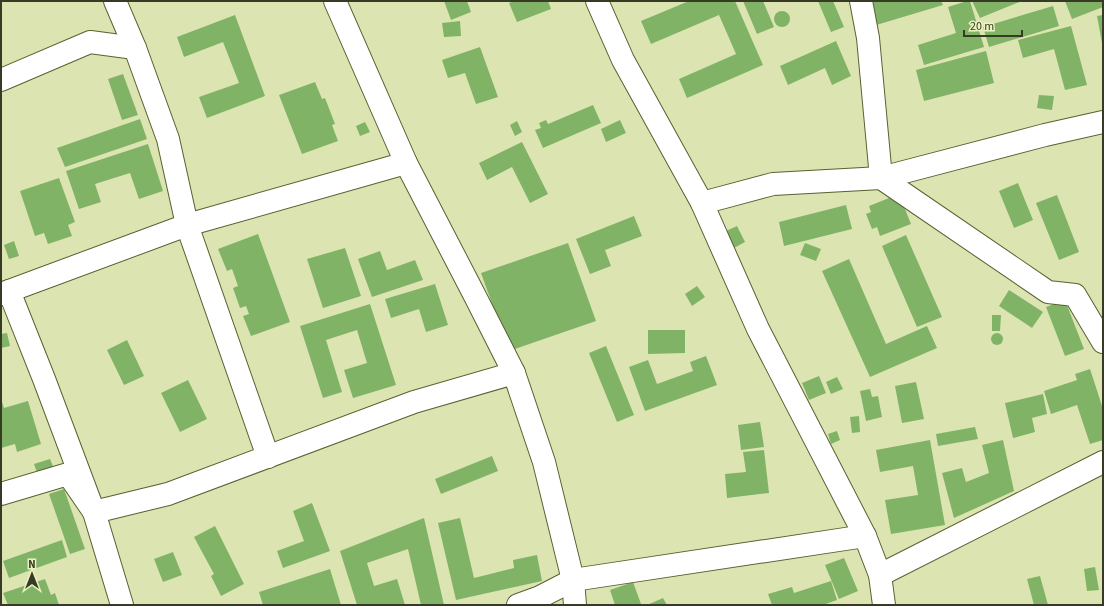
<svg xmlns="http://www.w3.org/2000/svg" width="1104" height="606" font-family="'Source Sans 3',sans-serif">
  <rect width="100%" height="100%" fill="#dce5b1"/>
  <!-- building -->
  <g fill="#81b367">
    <path d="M444,1H467L471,12L451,20Z"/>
    <path d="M514,1H548L551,9L517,22L509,3Z"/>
    <path d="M689,1H735L763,65L687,98L679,79L736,54L719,15L651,44L641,21Z"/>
    <path d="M743,1H763L774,27L757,34Z"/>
    <path d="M818,1H833L844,27L831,32Z"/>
    <path d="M873,1H941L943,5L873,26L866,3Z"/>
    <path d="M967,1H970L984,47L924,65L918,45L956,33L948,7Z"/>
    <path d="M972,1H1022L980,18Z"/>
    <path d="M1065,1H1103V7L1072,19Z"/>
    <path d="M1053,6L1059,26L989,47L983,27Z"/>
    <circle cx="782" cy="19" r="8"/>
    <path d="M235,15L265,96L207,118L199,97L239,83L223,42L184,57L177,37Z"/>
    <path d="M1103,15V43H1102L1097,16Z"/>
    <path d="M460,21L461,36L444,37L442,23Z"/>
    <path d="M1071,26L1087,85L1065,90L1054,49L1023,58L1018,40Z"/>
    <path d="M836,41L851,76L832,85L825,68L788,85L780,66Z"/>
    <path d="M480,47L498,97L476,104L465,73L448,78L442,60Z"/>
    <path d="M986,51L994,83L924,101L916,70Z"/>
    <path d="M123,74L138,115L122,120L108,79Z"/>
    <path d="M315,82L322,99L325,98L335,124L332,125L338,141L302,154L279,95Z"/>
    <path d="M1039,95L1054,96L1052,110L1037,108Z"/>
    <path d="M593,105L601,123L543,148L535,130L541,128L539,123L546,120L548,124Z"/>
    <path d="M140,119L147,139L65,167L57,148Z"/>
    <path d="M620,120L626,133L606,142L601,129Z"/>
    <path d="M517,121L522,132L515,136L510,125Z"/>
    <path d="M365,122L370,132L360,136L356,126Z"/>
    <path d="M522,142L548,194L530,203L512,167L487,180L479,163Z"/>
    <path d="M148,144L163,191L139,199L130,173L95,184L101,202L79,209L66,171Z"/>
    <path d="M59,178L75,222L68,225L72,236L48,244L44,233L35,236L20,191Z"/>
    <path d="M1018,183L1033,220L1014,228L999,191Z"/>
    <path d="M899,194L911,224L880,236L877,227L872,229L866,214L871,212L869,206Z"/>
    <path d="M1057,195L1079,252L1059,260L1036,203Z"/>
    <path d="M846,205L852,229L784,246L779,222Z"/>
    <path d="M634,216L642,236L605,250L611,266L590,274L576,239Z"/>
    <path d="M737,226L745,242L734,248L726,231Z"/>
    <path d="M258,234L290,322L251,336L243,316L249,314L246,306L240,308L233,288L238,286L232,269L227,271L218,249Z"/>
    <path d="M906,235L942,317L917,327L882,246Z"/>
    <path d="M14,241L19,256L9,259L4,245Z"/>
    <path d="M568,243L596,321L509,351L481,273Z"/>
    <path d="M805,243L821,249L816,261L800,255Z"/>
    <path d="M345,248L361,296L323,308L307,259Z"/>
    <path d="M380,251L387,270L415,260L423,280L372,297L358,259Z"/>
    <path d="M849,259L886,344L927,326L937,348L870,377L822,271Z"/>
    <path d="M435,284L448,325L426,332L419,309L391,318L385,299Z"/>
    <path d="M697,286L705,297L692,306L685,294Z"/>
    <path d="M1009,290L1043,312L1032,328L999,306Z"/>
    <path d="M1065,300L1084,349L1065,356L1046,307Z"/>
    <path d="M370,304L396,385L353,398L344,370L367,363L357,330L326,340L342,392L323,398L300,326Z"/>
    <path d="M992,315H1001L1000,331H992Z"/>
    <path d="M648,330H685V353L648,354Z"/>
    <circle cx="997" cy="339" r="6"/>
    <path d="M7,333L10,346L1,348V334Z"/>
    <path d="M127,340L144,376L124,385L107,350Z"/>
    <path d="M606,346L634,415L617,422L589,353Z"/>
    <path d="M706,356L717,385L645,411L629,367L648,360L657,384L693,371L690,362Z"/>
    <path d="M1090,369L1103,409V440L1090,444L1077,405L1051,414L1044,391L1077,380L1075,374Z"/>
    <path d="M819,376L826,393L809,400L802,383Z"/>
    <path d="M837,377L843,389L831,394L826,382Z"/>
    <path d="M188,380L207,419L180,432L161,393Z"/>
    <path d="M916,382L924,419L902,423L895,386Z"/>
    <path d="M870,389L872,397L878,396L882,417L866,421L860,391Z"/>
    <path d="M1043,394L1047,414L1032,418L1035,432L1013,438L1005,403Z"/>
    <path d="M1,399L4,408L28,401L41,444L17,452L15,444L1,448Z"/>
    <path d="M859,416L860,432L852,433L850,417Z"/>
    <path d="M760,422L764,447L741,450L738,425Z"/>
    <path d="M975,427L978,439L938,446L936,434Z"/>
    <path d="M837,431L840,440L831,444L828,434Z"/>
    <path d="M930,440L945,525L891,534L885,500L918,495L913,466L880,472L876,450Z"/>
    <path d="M1003,440L1014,491L954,518L942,473L962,468L966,482L989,473L982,445Z"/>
    <path d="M764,450L769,493L727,498L725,474L746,472L743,452Z"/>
    <path d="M492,456L498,471L441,494L435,479Z"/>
    <path d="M50,459L54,469L38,475L34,464Z"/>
    <path d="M64,489L85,549L70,554L49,494Z"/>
    <path d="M312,503L330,551L283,568L277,551L304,541L293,511Z"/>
    <path d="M424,518L444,605H421L408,549L367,563L374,586L397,579L405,605H357L340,551Z"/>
    <path d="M460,518L474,578L514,568L513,560L537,555L542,581L456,600L438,523Z"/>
    <path d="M215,526L244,584L221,596L211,576L214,574L194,537Z"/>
    <path d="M62,540L67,557L9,578L3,561Z"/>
    <path d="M173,552L182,575L163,582L154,559Z"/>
    <path d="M844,558L858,591L839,599L825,565Z"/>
    <path d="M1095,567L1099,590L1087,591L1084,569Z"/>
    <path d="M330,569L341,605H263L259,592Z"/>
    <path d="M1040,576L1048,605H1034L1027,579Z"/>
    <path d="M45,579L51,595L55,593L59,605H8L3,593Z"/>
    <path d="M831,581L837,600L823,605H772L768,594L792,587L794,593Z"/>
    <path d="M633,582L641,604L615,605L610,590Z"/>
    <path d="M663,598L667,605H647Z"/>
  </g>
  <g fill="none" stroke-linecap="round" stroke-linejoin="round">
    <!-- minor casing -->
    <g stroke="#596031" stroke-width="24">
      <g id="minor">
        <path d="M335,1L406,163L476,298L514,373"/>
        <path d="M597,1L623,60L702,203L758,329L865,536L880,575L884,605"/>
        <path d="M861,1L868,38L881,178L1048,292L1075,295L1103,342"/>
        <path d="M1,80L90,42L135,48"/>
        <path d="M702,203L773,184L881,178L1045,135L1103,122"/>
        <path d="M9,291L187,225L168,139L135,48L115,1"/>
        <path d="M1,294L9,291L44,379L94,512L122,605"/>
        <path d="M268,457L187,225L406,163"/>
        <path d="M1,494L68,474L94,512L168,494L414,402L514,373L544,462L573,580L575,605"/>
        <path d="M880,575L1103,462"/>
        <path d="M518,605L540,597L573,580L865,536"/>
      </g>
    </g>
    <!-- minor -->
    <use href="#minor" stroke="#fff" stroke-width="22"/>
  </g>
  <!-- border -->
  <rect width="1104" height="606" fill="none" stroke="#373a25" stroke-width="4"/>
  <!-- north arrow -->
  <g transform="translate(32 574)" stroke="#eaf2be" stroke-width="3" paint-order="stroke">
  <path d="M0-3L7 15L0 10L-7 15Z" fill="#373a25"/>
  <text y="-6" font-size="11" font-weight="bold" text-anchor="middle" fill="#373a25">N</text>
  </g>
  <!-- scale -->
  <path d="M964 30v6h58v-6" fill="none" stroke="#373a25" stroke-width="2"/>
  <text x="970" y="30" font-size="12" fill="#373a25" stroke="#eaf2be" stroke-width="3" paint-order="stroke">20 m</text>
</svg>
